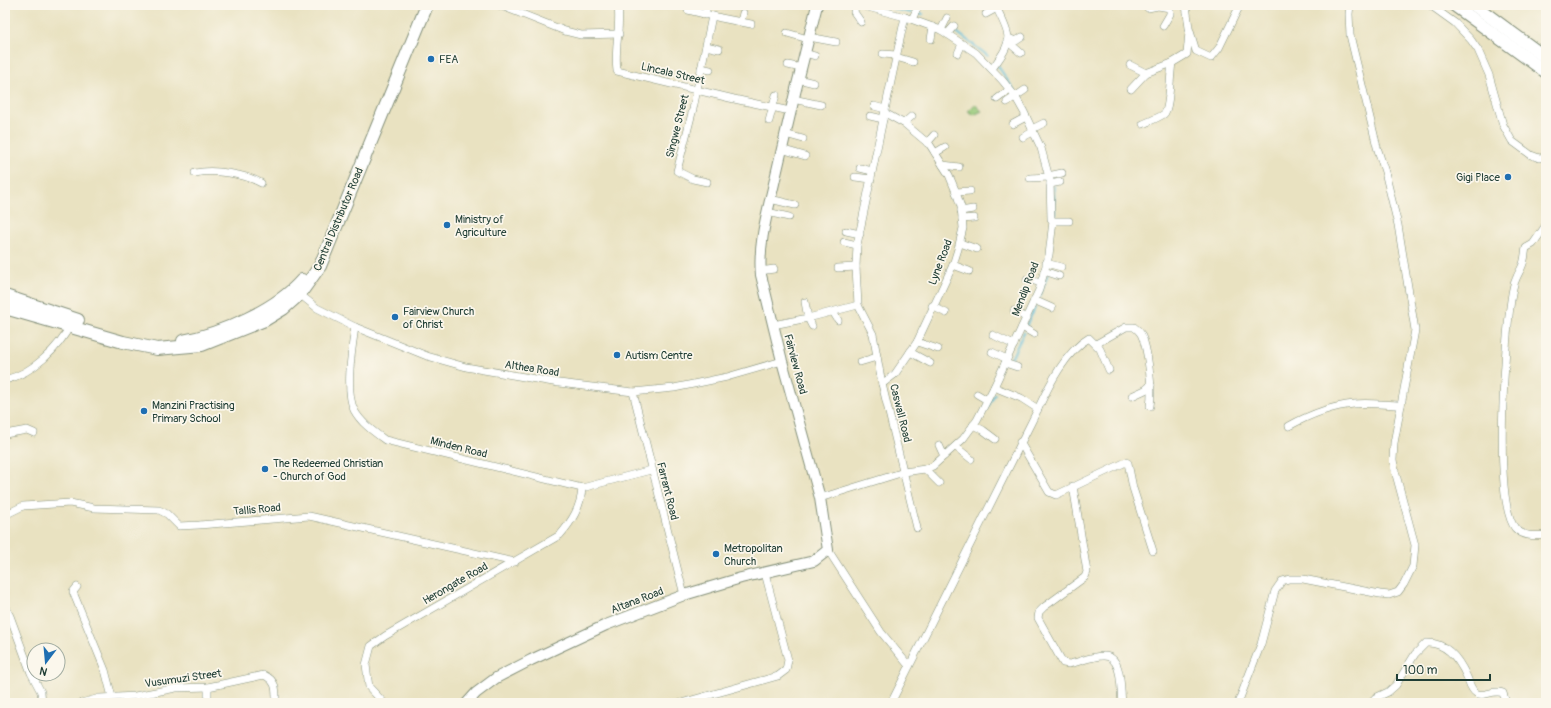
<svg xmlns="http://www.w3.org/2000/svg" width="1551" height="708" font-family="Pangolin,sans-serif">
  <rect width="100%" height="100%" fill="#fbf7ec"/>
  <filter id="ink" filterUnits="userSpaceOnUse"><feTurbulence type="fractalNoise" baseFrequency=".025" numOctaves="2"/><feDisplacementMap in="SourceGraphic" scale="8" xChannelSelector="R" yChannelSelector="G"/><feConvolveMatrix kernelMatrix="1 2 1 2 8 2 1 2 1" color-interpolation-filters="sRGB"/></filter>
  <filter id="wash" filterUnits="userSpaceOnUse"><feTurbulence type="fractalNoise" baseFrequency=".012" numOctaves="4" result="noise"/><feDisplacementMap in="SourceGraphic" scale="16" xChannelSelector="R" yChannelSelector="G"/><feGaussianBlur stdDeviation="0.9" result="paint"/><feColorMatrix in="noise" values="0 0 0 0 0 0 0 0 0 0 0 0 0 0 0 0 0 1.4 0 .05"/><feComposite in="paint" operator="in"/></filter>
  <g filter="url(#wash)">
    <rect width="100%" height="100%" fill="#e9e2c1"/>
    <!-- green -->
    <path fill="#96c878" stroke="#5a8256" d="M975,104L982,111L974,115L968,111Z"/>
    <g fill="none" stroke-linecap="round" stroke-linejoin="round">
      <!-- stream -->
      <g stroke="#5cbeda" stroke-width="2">
        <path d="M888,6L898,10L912,13"/>
        <path d="M917,14H923"/>
        <path d="M954,30L988,56"/>
        <path d="M998,66L1014,90"/>
        <path d="M1054,186L1055,219"/>
        <path d="M1040,296L1048,274"/>
        <path d="M1026,326L1035,308"/>
        <path d="M1011,359L1024,332"/>
        <path d="M986,410L995,394"/>
      </g>
    </g>
  </g>
  <g filter="url(#ink)">
    <g fill="none" stroke-linecap="round" stroke-linejoin="round">
      <!-- minor casing -->
      <g stroke="#84907a" stroke-width="8">
        <g id="minor">
          <path d="M499,5L565,31L581,35L619,34"/>
          <path d="M618,5C621,27 614,49 617,71L734,99L790,111"/>
          <path d="M855,5L854,12L861,22"/>
          <path d="M1186,5L1189,28L1196,51L1211,58L1219,48L1240,5"/>
          <path d="M1430,5L1455,23L1471,40L1478,50L1489,75L1503,125L1512,141L1531,155L1539,158L1546,157"/>
          <path d="M1148,8L1158,6L1170,8"/>
          <path d="M688,10L721,18L751,24"/>
          <path d="M986,14L997,8"/>
          <path d="M705,15L707,6"/>
          <path d="M905,17C888,93 873,169 857,245L856,267L858,305L873,334L882,384L917,528"/>
          <path d="M912,19L919,5"/>
          <path d="M741,22L743,13"/>
          <path d="M1163,26L1170,14V8L1172,5"/>
          <path d="M941,30L947,18"/>
          <path d="M787,33L808,39"/>
          <path d="M947,34L954,26"/>
          <path d="M809,37L836,42"/>
          <path d="M1008,38L1016,41L1022,37"/>
          <path d="M931,39L933,27"/>
          <path d="M1007,41L1021,53"/>
          <path d="M706,46L719,49"/>
          <path d="M805,53L815,56"/>
          <path d="M958,53L962,44"/>
          <path d="M883,54L896,55"/>
          <path d="M896,57L913,62"/>
          <path d="M788,65L801,68"/>
          <path d="M1130,65L1146,73"/>
          <path d="M701,68L710,70"/>
          <path d="M992,69C998,60 1008,49 1008,38C1008,29 999,13 995,5"/>
          <path d="M798,79L814,83"/>
          <path d="M1131,89L1146,73L1172,63"/>
          <path d="M793,99L821,105"/>
          <path d="M997,99L1009,90"/>
          <path d="M1007,102L1025,90"/>
          <path d="M874,106L885,109"/>
          <path d="M870,116L883,119"/>
          <path d="M769,121L776,95"/>
          <path d="M904,123L912,116"/>
          <path d="M1013,124L1026,117"/>
          <path d="M1143,124C1150,121 1158,118 1164,114C1170,109 1170,73 1172,63L1187,54L1189,32"/>
          <path d="M1032,129L1044,123"/>
          <path d="M785,134L803,139"/>
          <path d="M1023,137L1033,132"/>
          <path d="M927,143L934,135"/>
          <path d="M781,149L805,156"/>
          <path d="M935,153L945,147"/>
          <path d="M943,165L959,167"/>
          <path d="M860,168L872,171"/>
          <path d="M195,173C214,169 245,174 261,183"/>
          <path d="M1048,176L1062,173"/>
          <path d="M855,177L871,179"/>
          <path d="M1030,178L1049,177"/>
          <path d="M707,182L693,179L677,171L693,109L712,16"/>
          <path d="M1050,184L1060,182"/>
          <path d="M956,192L970,191"/>
          <path d="M770,199L795,205"/>
          <path d="M961,211L973,209"/>
          <path d="M767,212L789,217"/>
          <path d="M962,219L974,218"/>
          <path d="M1053,221H1069"/>
          <path d="M1546,225L1533,244L1526,248C1525,252 1525,256 1524,260C1523,267 1518,273 1516,279C1513,285 1512,293 1511,300C1505,339 1493,500 1515,528C1523,537 1535,536 1546,535"/>
          <path d="M846,231L860,234"/>
          <path d="M844,242L857,245"/>
          <path d="M960,243L977,249"/>
          <path d="M1046,263L1061,267"/>
          <path d="M953,265L969,271"/>
          <path d="M838,268L856,267"/>
          <path d="M760,271L774,269"/>
          <path d="M1044,271L1059,276"/>
          <path d="M1027,279L1041,283"/>
          <path d="M297,292L317,308L355,327L427,356L466,367L559,383L633,392L674,388L727,377L782,361"/>
          <path d="M1034,300L1052,308"/>
          <path d="M805,302L808,318L812,326"/>
          <path d="M932,306L946,313"/>
          <path d="M1014,311L1027,318"/>
          <path d="M833,312L838,320"/>
          <path d="M773,325L808,318L858,305"/>
          <path d="M355,327C352,348 345,390 354,410C361,423 374,432 385,440L582,488L651,470"/>
          <path d="M1022,327L1034,334"/>
          <path d="M993,335L1014,345"/>
          <path d="M917,342L938,349"/>
          <path d="M1096,344L1126,327H1134C1137,329 1139,331 1141,334C1148,348 1153,390 1150,406"/>
          <path d="M910,352L930,363"/>
          <path d="M992,352L1007,359"/>
          <path d="M860,362L877,357"/>
          <path d="M1005,363L1017,367"/>
          <path d="M5,380C33,373 58,349 71,324"/>
          <path d="M882,384L895,374L917,342L953,265L958,249L963,228L961,207L956,192L949,175L930,145L905,124L885,113"/>
          <path d="M633,392L684,595"/>
          <path d="M977,394L987,400"/>
          <path d="M1132,396L1145,390L1151,385"/>
          <path d="M1038,409C1049,385 1066,351 1089,338L1100,349L1109,370"/>
          <path d="M973,425L983,430L995,439"/>
          <path d="M1289,426C1309,415 1331,406 1354,404C1369,402 1386,405 1401,405"/>
          <path d="M5,434L27,430L34,433"/>
          <path d="M1020,442L1049,492L1056,495L1126,462L1128,463L1133,488L1153,551"/>
          <path d="M939,445L944,456"/>
          <path d="M956,447L971,459"/>
          <path d="M925,469L939,483"/>
          <path d="M1073,486L1087,572L1085,577L1044,607L1039,612L1038,618L1063,663L1069,664C1079,662 1092,656 1103,656C1123,655 1120,688 1122,703"/>
          <path d="M820,498L904,472L925,469L933,466L963,439L977,420L994,387L1039,290L1049,255L1053,221L1051,219L1050,181L1041,148L1024,112L1015,96L1002,80L976,53L941,30L905,17L860,5"/>
          <path d="M5,515L23,506L70,503L94,508L159,510L167,514L179,526L199,525L309,516L515,562"/>
          <path d="M828,550L881,632L909,666"/>
          <path d="M77,587L73,592L105,670L112,697"/>
          <path d="M5,607L10,616L31,673L41,692L42,703"/>
          <path d="M208,687V703"/>
          <path d="M81,703L100,698L135,696L176,688L208,687L264,675C277,681 276,690 276,703"/>
          <path d="M384,703L369,687L366,665L371,646L385,636L560,535C572,521 581,507 582,488"/>
          <path d="M681,703L778,676L786,670L788,660L765,573"/>
          <path d="M891,703L1038,409L1021,398L994,387"/>
          <path d="M1238,703L1261,644L1275,591L1282,581L1289,579H1303L1380,594L1389,595L1398,592L1404,584L1413,566L1415,545L1395,471L1393,460L1394,443L1415,330L1398,225L1385,172L1377,147L1350,35L1349,14L1350,5"/>
          <path d="M1370,703L1375,698L1388,692L1396,685L1415,654L1426,643C1447,642 1459,659 1467,677C1469,682 1471,690 1476,693C1483,698 1493,689 1503,693L1506,703"/>
        </g>
      </g>
      <!-- secondary casing -->
      <g stroke="#84907a" stroke-width="12">
        <path id="secondary" d="M467,703L476,693L496,678L531,660L606,625L684,595L741,578L814,561L828,550L820,498L782,361L761,275C758,242 768,211 775,179C788,121 802,63 817,5"/>
      </g>
      <!-- trunk casing -->
      <g stroke="#84907a" stroke-width="14">
        <g id="trunk">
          <path d="M1454,5L1546,72"/>
          <path d="M1474,5L1546,58"/>
          <path d="M5,296L78,320"/>
          <path d="M5,308L123,342L157,349L202,345L265,320L283,309L300,294L320,266L427,5"/>
          <path d="M183,341C221,334 277,309 302,280"/>
        </g>
      </g>
      <!-- minor -->
      <use href="#minor" stroke="#fff" stroke-width="7"/>
      <!-- secondary -->
      <use href="#secondary" stroke="#fff" stroke-width="10"/>
      <!-- trunk -->
      <use href="#trunk" stroke="#fff" stroke-width="12"/>
    </g>
  </g>
  <!-- markers -->
  <g fill="#1f6fb2" stroke="#fbf7ec" stroke-width="1.5">
    <circle cx="431" cy="59" r="4"/>
    <circle cx="1508" cy="177" r="4"/>
    <circle cx="447" cy="225" r="4"/>
    <circle cx="395" cy="317" r="4"/>
    <circle cx="617" cy="355" r="4"/>
    <circle cx="144" cy="411" r="4"/>
    <circle cx="265" cy="469" r="4"/>
    <circle cx="716" cy="554" r="4"/>
  </g>
  <g text-anchor="middle" stroke-width="3.5" stroke-linejoin="round" paint-order="stroke">
    <!-- poi labels -->
    <g font-size="11" fill="#1f3d34" stroke="#fbf7ec" text-anchor="start">
      <text x="439" y="63">FEA</text>
      <text x="1500" y="181" text-anchor="end">Gigi Place</text>
      <text x="455" y="223">Ministry of<tspan x="455" dy="13">Agriculture</tspan></text>
      <text x="403" y="315">Fairview Church<tspan x="403" dy="13">of Christ</tspan></text>
      <text x="625" y="359">Autism Centre</text>
      <text x="152" y="409">Manzini Practising<tspan x="152" dy="13">Primary School</tspan></text>
      <text x="273" y="467">The Redeemed Christian<tspan x="273" dy="13">- Church of God</tspan></text>
      <text x="724" y="552">Metropolitan<tspan x="724" dy="13">Church</tspan></text>
    </g>
    <!-- street labels -->
    <g font-size="11" fill="#1f3d34" stroke="#fbf7ec">
      <text transform="translate(673 73) rotate(13)" y="4">Lincala Street</text>
      <text transform="translate(677 126) rotate(-76)" y="4">Singwe Street</text>
      <text transform="translate(338 219) rotate(-67)" y="4">Central Distributor Road</text>
      <text transform="translate(940 262) rotate(-69)" y="4">Lyne Road</text>
      <text transform="translate(1025 289) rotate(-69)" y="4">Mendip Road</text>
      <text transform="translate(796 364) rotate(75)" y="4">Fairview Road</text>
      <text transform="translate(532 368) rotate(9)" y="4">Althea Road</text>
      <text transform="translate(901 413) rotate(76)" y="4">Caswall Road</text>
      <text transform="translate(459 447) rotate(14)" y="4">Minden Road</text>
      <text transform="translate(668 491) rotate(76)" y="4">Farrant Road</text>
      <text transform="translate(257 509) rotate(-5)" y="4">Tallis Road</text>
      <text transform="translate(455 583) rotate(-30)" y="4">Herongate Road</text>
      <text transform="translate(637 600) rotate(-21)" y="4">Altana Road</text>
      <text transform="translate(183 678) rotate(-8)" y="4">Vusumuzi Street</text>
    </g>
  </g>
  <!-- margin -->
  <rect width="1551" height="708" fill="none" stroke="#fbf7ec" stroke-width="20"/>
  <!-- north arrow -->
  <g transform="translate(46 662) rotate(196)"><circle r="19" fill="#fbf7ec" stroke="#a3ada2"/>
  <path d="M0-3L7 15L0 10L-7 15Z" fill="#1f6fb2"/>
  <text y="-6" font-size="11" font-weight="bold" text-anchor="middle" fill="#1f3d34">N</text>
  </g>
  <!-- scale -->
  <path d="M1397 674v6h93v-6" fill="none" stroke="#1f3d34" stroke-width="2"/>
  <text x="1403" y="674" font-size="12" fill="#1f3d34" stroke="#fbf7ec" stroke-width="3" paint-order="stroke">100 m</text>
</svg>
